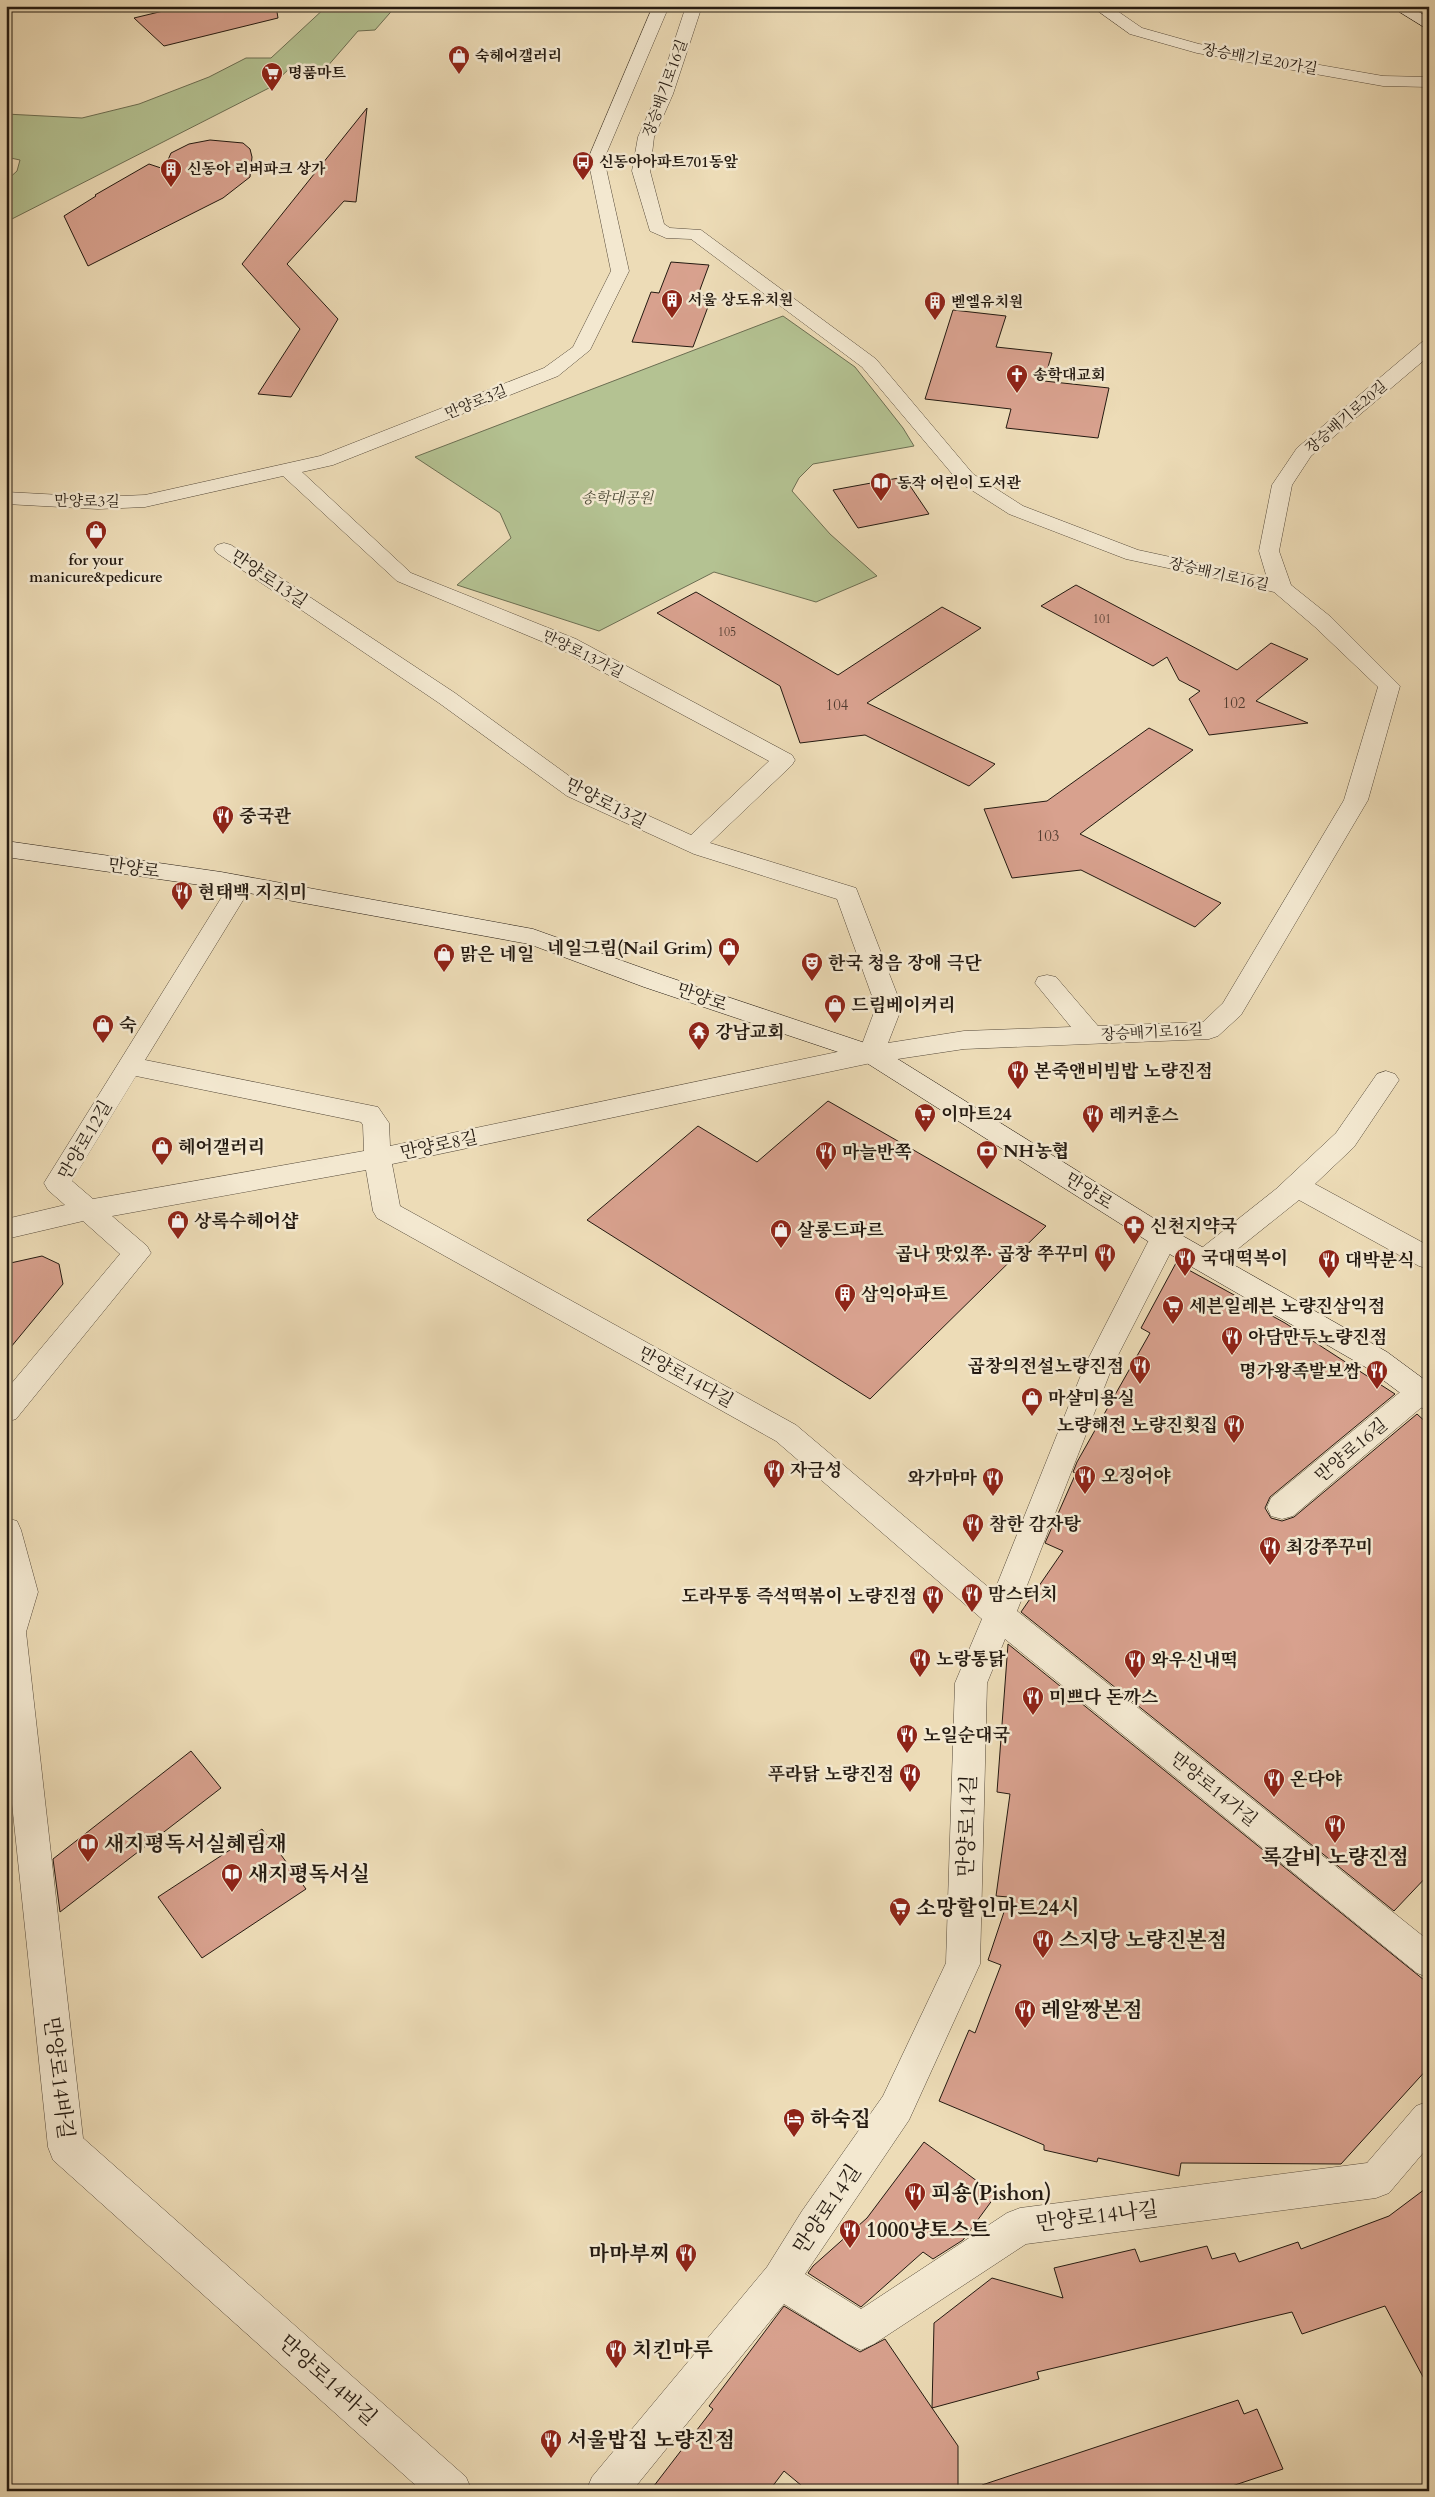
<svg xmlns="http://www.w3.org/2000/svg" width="1435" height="2497" font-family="Cardo,'Noto Serif KR',serif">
  <rect width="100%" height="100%" fill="#eddcb7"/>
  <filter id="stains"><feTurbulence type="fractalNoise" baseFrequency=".004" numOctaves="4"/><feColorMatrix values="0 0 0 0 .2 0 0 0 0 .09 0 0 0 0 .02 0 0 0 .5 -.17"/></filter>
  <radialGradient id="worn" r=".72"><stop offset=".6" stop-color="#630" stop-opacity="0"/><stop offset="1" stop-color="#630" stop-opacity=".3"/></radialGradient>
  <!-- green -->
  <g fill="#b4c292" stroke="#6c6e52">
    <path d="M327,6H396L375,30L358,31L326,68L291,67L269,88L6,222V181L17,171L20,160L6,157V114L82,118L139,104L209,77L246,58H271Z"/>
    <path d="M783,316L855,367L903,428L914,446L813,464L799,478L792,491L830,534L877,576L816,602L714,572L599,631L457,585L511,538L500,513L415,457Z"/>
  </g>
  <!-- building -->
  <g fill="#d8a18e" stroke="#241a11">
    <path d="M184,6H276L278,18L164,46L134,18Z"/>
    <path d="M367,108L356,202L344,201L287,264L338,319L291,397L258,394L300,329L242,264Z"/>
    <path d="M210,140L243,143L250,149L252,157L250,177L223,198L88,266L64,216L96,196L95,195L149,164L164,169L171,153L189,144Z"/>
    <path d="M671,262L709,265L698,295L712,296L693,347L632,342L651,292L659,293Z"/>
    <path d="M953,310L1006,316L996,347L1052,353L1044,381L1109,388L1098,438L1006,428L1011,409L925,399Z"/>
    <path d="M904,477L929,514L858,528L833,490Z"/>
    <path d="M1076,585L1237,670L1271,643L1308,659L1256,701L1308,723L1209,735L1189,699L1200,691L1179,680L1167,657L1153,666L1041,606Z"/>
    <path d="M696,592L838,675L942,607L981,628L867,703L995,764L969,786L865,735L800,743L780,686L657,613Z"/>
    <path d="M1149,728L1193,750L1080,834L1221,903L1195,927L1081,870L1012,878L984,809L1047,801Z"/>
    <path d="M828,1101L1046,1226L870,1399L587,1220L698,1126L757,1162Z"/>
    <path d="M42,1256L59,1264L63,1284L6,1353V1264Z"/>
    <path d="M1176,1263L1285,1323L1395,1394L1270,1497L1265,1508L1271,1518L1282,1521L1294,1517L1417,1414L1429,1425V1874L1394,1911L1021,1612L1063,1551L1045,1543L1076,1473L1073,1472L1077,1462L1150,1333L1141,1328Z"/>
    <path d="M1008,1644L1429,1984V2067L1341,2164L1181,2163L1179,2176L1098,2158L1097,2162L1044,2150V2145L939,2101L969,2030L975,2033L1001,1965L988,1960L1009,1897L996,1896L1010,1794L997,1792Z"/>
    <path d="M191,1751L221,1788L60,1912L53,1859Z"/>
    <path d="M262,1829L306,1889L202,1958L158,1897Z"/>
    <path d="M924,2142L996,2195L963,2240L933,2259L923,2252L861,2307L808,2273L813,2266L867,2218Z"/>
    <path d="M1429,2186V2388L1385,2306L1302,2334L1292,2312L1037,2372L1039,2379L932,2408L958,2446V2491H808L784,2471L769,2491H650L713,2409L709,2406L784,2306L860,2352L885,2339L932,2408L934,2323L992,2278L1063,2298L1054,2268L1135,2249L1140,2262L1207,2246L1212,2259L1235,2253L1239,2262L1298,2242L1301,2249L1389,2216Z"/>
    <path d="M1238,2400L1244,2414L1257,2409L1283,2469L1217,2491H982V2485Z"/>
  </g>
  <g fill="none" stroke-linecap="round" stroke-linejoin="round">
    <!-- street casing -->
    <g stroke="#564a3a" stroke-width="1">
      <g id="street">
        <path d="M653,6H669L604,159L629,271L590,350L558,376L333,465L302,472L411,573L576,639L792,755L795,760L792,765L710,843L856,888L902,1007L888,1043L964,1031L1071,1027L1035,983L1038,977L1047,975L1056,977L1098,1026L1203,1022L1223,1003L1344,800L1378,687L1315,627L1274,592L1238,583L1126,559L1009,514L959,482L862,367L691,239L666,238L650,231L632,171L638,137L657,94L686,6H702L673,94L654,137L650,171L664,224L670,228L701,230L876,359L973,474L1023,506L1138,550L1267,578L1259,551L1272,485L1297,448L1422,342L1429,340V356L1311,456L1292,485L1279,551L1291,585L1331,617L1400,686L1368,800L1241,1015L1218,1036L1209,1039L964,1049L871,1063L392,1164L400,1206L796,1425L994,1592L1085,1365L1150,1238L1154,1231L1164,1228L1174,1231L1178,1238L1113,1365L1017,1611L1429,1941V1978L1417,1973L1005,1639L987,1683L980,1964L909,2120L805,2274L861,2309L1007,2213L1020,2208L1367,2163L1416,2106L1429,2101V2146L1389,2193L1376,2198L1026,2244L874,2344L861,2350L848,2344L784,2304L632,2491H586L592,2477L767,2267L802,2211L883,2096L946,1963L955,1683L982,1619L776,1441L377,1218L373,1211L366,1170L112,1216L147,1246L151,1253L16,1419L6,1422V1390L120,1254L83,1221L6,1239V1219L65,1205L48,1190L44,1183L233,879L241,876L249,879L253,884L145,1060L378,1107L389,1123L390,1146L861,1047L876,1007L837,899L694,854L567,796L439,703L217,553L214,549L217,545L224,543L231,545L455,693L583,786L691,835L769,761L560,649L397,581L283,476L145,507L98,509L6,504V492L98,497L145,495L320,456L544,368L573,347L611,271L588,159ZM136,1076L361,1122L363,1125L364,1151L93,1199L72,1181Z"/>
        <path d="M1091,6H1110L1142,28L1199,44L1383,76L1429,77V87L1383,86L1197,53L1130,34Z"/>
        <path d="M1386,1071L1395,1074L1399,1080L1395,1086L1354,1147L1315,1184L1429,1246V1269L1419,1266L1299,1200L1214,1268L1204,1271L1194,1268L1190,1261L1194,1254L1276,1189L1336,1133L1377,1074Z"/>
        <path d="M1420,1381L1429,1384V1401L1293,1516L1282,1519L1271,1516L1267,1507L1271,1498L1410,1384Z"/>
        <path d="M6,1518L17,1521L21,1530L38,1592L26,1632L83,2138L466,2477L472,2491H422L53,2160L48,2147L6,1746Z"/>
      </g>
    </g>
    <!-- secondary casing -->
    <g stroke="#241a11" stroke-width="1">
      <g id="secondary">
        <path d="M1390,6H1409L1429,18V30Z"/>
        <path d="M6,841L221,872L533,929L662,975L880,1048L1174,1231L1387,1352L1429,1383V1410L1419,1407L1367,1368L1154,1245L862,1060L644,987L529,944L221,888L6,857Z"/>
      </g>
    </g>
    <!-- street -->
    <use href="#street" fill="#f3e8d0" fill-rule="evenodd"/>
    <!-- secondary -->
    <use href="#secondary" fill="#f3e8d0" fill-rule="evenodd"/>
  </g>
  <!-- icons -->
  <defs>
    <g id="shop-pin" transform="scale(1.125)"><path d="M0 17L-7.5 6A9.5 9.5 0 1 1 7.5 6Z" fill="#8f2418" stroke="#f3e8d0"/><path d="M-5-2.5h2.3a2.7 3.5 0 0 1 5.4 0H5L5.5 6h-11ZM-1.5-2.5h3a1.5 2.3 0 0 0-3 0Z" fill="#fff"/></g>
    <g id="supermarket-pin" transform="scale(1.125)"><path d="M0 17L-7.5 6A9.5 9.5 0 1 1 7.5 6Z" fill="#8f2418" stroke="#f3e8d0"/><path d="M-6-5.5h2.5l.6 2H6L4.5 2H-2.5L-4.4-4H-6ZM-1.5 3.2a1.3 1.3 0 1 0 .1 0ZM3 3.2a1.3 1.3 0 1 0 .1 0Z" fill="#fff"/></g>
    <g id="bus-pin" transform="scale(1.125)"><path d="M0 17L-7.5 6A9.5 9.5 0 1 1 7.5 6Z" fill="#8f2418" stroke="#f3e8d0"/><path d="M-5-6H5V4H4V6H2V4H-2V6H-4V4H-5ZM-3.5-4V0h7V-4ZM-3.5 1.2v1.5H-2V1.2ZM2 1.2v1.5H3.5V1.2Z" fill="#fff"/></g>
    <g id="building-pin" transform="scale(1.125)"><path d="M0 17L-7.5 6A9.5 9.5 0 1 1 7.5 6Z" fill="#8f2418" stroke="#f3e8d0"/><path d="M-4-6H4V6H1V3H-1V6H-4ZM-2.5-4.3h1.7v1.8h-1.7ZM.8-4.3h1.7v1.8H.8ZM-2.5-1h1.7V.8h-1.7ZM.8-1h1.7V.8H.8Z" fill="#fff"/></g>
    <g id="church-pin" transform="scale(1.125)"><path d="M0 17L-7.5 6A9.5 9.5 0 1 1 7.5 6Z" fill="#8f2418" stroke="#f3e8d0"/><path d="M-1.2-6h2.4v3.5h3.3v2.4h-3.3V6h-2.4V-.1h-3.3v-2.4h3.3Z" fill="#fff"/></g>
    <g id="library-pin" transform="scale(1.125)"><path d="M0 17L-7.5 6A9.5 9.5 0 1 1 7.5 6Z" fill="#8f2418" stroke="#f3e8d0"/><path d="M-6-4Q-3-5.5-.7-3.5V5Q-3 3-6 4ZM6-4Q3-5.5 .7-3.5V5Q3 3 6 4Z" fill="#fff"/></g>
    <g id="restaurant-pin" transform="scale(1.125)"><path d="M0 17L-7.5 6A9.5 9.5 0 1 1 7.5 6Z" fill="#8f2418" stroke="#f3e8d0"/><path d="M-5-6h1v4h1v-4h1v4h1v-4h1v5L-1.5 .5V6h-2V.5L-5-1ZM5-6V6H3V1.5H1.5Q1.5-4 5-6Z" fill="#fff"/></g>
    <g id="theatre-pin" transform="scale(1.125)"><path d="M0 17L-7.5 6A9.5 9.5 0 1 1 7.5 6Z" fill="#8f2418" stroke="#f3e8d0"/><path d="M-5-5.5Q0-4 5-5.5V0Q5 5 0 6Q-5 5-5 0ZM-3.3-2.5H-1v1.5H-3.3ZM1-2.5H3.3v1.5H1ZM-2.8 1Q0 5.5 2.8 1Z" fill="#fff"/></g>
    <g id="temple-pin" transform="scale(1.125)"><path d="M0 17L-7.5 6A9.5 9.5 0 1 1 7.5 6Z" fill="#8f2418" stroke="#f3e8d0"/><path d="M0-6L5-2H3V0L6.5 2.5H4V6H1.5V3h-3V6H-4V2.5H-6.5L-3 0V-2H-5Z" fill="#fff"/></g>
    <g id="bank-pin" transform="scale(1.125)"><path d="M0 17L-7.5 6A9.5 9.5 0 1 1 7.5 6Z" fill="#8f2418" stroke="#f3e8d0"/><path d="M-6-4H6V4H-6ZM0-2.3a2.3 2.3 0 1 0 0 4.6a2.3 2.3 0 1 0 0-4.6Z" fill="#fff"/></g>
    <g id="pharmacy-pin" transform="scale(1.125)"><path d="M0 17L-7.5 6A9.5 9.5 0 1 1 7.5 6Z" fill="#8f2418" stroke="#f3e8d0"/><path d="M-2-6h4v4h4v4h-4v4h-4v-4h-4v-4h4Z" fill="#fff"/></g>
    <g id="hotel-pin" transform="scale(1.125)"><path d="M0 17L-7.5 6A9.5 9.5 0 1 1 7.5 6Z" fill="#8f2418" stroke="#f3e8d0"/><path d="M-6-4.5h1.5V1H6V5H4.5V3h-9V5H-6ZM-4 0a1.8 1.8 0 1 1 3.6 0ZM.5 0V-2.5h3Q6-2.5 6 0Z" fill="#fff"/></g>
  </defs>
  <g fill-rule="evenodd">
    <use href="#shop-pin" x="459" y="56"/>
    <use href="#supermarket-pin" x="272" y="73"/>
    <use href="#bus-pin" x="583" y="162"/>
    <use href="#building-pin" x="171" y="169"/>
    <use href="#building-pin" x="672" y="300"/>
    <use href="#building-pin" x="935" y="302"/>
    <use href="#church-pin" x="1017" y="375"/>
    <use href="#library-pin" x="881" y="483"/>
    <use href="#shop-pin" x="96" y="531"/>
    <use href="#restaurant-pin" x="223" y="816"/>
    <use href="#restaurant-pin" x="182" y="892"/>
    <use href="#shop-pin" x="729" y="948"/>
    <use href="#shop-pin" x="444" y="954"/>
    <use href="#theatre-pin" x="812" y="963"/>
    <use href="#shop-pin" x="835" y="1005"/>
    <use href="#shop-pin" x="103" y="1025"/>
    <use href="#temple-pin" x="699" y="1032"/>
    <use href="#restaurant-pin" x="1018" y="1071"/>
    <use href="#supermarket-pin" x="925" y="1114"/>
    <use href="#restaurant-pin" x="1093" y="1115"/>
    <use href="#shop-pin" x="162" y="1147"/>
    <use href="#bank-pin" x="987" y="1151"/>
    <use href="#restaurant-pin" x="826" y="1152"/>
    <use href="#shop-pin" x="178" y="1221"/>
    <use href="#pharmacy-pin" x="1134" y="1226"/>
    <use href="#shop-pin" x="781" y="1230"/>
    <use href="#restaurant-pin" x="1105" y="1254"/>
    <use href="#restaurant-pin" x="1185" y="1258"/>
    <use href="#restaurant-pin" x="1329" y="1260"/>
    <use href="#building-pin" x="845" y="1294"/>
    <use href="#supermarket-pin" x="1173" y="1306"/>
    <use href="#restaurant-pin" x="1232" y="1337"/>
    <use href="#restaurant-pin" x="1140" y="1366"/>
    <use href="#restaurant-pin" x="1377" y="1371"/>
    <use href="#shop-pin" x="1032" y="1398"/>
    <use href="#restaurant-pin" x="1234" y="1425"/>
    <use href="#restaurant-pin" x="774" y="1470"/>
    <use href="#restaurant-pin" x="1085" y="1476"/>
    <use href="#restaurant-pin" x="993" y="1478"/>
    <use href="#restaurant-pin" x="973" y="1524"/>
    <use href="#restaurant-pin" x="1270" y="1547"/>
    <use href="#restaurant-pin" x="972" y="1594"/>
    <use href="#restaurant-pin" x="933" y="1596"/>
    <use href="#restaurant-pin" x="920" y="1659"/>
    <use href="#restaurant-pin" x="1135" y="1660"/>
    <use href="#restaurant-pin" x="1033" y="1697"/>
    <use href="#restaurant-pin" x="907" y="1735"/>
    <use href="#restaurant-pin" x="910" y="1774"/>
    <use href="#restaurant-pin" x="1274" y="1779"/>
    <use href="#restaurant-pin" x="1335" y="1825"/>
    <use href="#library-pin" x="88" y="1844"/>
    <use href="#library-pin" x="232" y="1874"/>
    <use href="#supermarket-pin" x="900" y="1908"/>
    <use href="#restaurant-pin" x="1043" y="1940"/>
    <use href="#restaurant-pin" x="1025" y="2010"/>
    <use href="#hotel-pin" x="794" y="2119"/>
    <use href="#restaurant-pin" x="915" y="2193"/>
    <use href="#restaurant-pin" x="850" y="2230"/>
    <use href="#restaurant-pin" x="686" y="2254"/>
    <use href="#restaurant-pin" x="616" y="2350"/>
    <use href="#restaurant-pin" x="551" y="2440"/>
  </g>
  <g text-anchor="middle" stroke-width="5" stroke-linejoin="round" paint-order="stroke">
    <!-- far-number labels -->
    <g font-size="12" fill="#513c30">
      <text x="1102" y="623">101</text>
      <text x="727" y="636">105</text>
    </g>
    <!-- far-poi labels -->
    <g font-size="15" font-weight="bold" fill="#241a11" stroke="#f3e8d0" text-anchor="start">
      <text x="475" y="61">숙헤어갤러리</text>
      <text x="288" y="78">명품마트</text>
      <text x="599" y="167">신동아아파트701동앞</text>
      <text x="187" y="174">신동아 리버파크 상가</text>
      <text x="688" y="305">서울 상도유치원</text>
      <text x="951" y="307">벧엘유치원</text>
      <text x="1033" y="380">송학대교회</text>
      <text x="897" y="488">동작 어린이 도서관</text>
      <text x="96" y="565" text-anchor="middle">for your<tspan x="96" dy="17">manicure&amp;pedicure</tspan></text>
    </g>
    <!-- far-street labels -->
    <g font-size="15" fill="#241a11" stroke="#f3e8d0">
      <text transform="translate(1260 59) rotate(10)" y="5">장승배기로20가길</text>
      <text transform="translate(665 88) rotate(-70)" y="5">장승배기로16길</text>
      <text transform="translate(476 402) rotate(-22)" y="5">만양로3길</text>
      <text transform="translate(1346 417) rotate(-41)" y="5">장승배기로20길</text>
      <text transform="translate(87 501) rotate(1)" y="5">만양로3길</text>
      <text transform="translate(1219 574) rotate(13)" y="5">장승배기로16길</text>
      <text transform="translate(583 654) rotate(26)" y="5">만양로13가길</text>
      <text transform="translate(1152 1032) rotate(-3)" y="5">장승배기로16길</text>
    </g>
    <!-- far-park labels -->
    <g font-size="15" font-style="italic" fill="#4f4c38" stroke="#f3e8d0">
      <text x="617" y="503">송학대공원</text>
    </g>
    <!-- number labels -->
    <g font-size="15" fill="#513c30">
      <text x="1234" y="708">102</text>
      <text x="837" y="710">104</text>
      <text x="1048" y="841">103</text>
    </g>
    <!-- street labels -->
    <g font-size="18" fill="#241a11" stroke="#f3e8d0">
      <text transform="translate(269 579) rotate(34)" y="6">만양로13길</text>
      <text transform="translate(606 803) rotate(27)" y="6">만양로13길</text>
      <text transform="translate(134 868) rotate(8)" y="6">만양로</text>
      <text transform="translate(702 997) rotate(19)" y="6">만양로</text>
      <text transform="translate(85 1140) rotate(-60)" y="6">만양로12길</text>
      <text transform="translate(439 1145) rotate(-12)" y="6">만양로8길</text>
      <text transform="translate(1089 1191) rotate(32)" y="6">만양로</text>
      <text transform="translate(686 1377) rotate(29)" y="6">만양로14다길</text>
      <text transform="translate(1351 1450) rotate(-40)" y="6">만양로16길</text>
      <text transform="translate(1214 1789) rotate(39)" y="6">만양로14가길</text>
    </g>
    <!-- poi labels -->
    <g font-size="18" font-weight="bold" fill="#241a11" stroke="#f3e8d0" text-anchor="start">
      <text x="239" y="822">중국관</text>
      <text x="198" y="898">현태백 지지미</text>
      <text x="713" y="954" text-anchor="end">네일그림(Nail Grim)</text>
      <text x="460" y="960">맑은 네일</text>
      <text x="828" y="969">한국 청음 장애 극단</text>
      <text x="851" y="1011">드림베이커리</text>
      <text x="119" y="1031">숙</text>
      <text x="715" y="1038">강남교회</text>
      <text x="1034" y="1077">본죽앤비빔밥 노량진점</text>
      <text x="941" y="1120">이마트24</text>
      <text x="1109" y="1121">레커훈스</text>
      <text x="178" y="1153">헤어갤러리</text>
      <text x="1003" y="1157">NH농협</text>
      <text x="842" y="1158">마늘반쪽</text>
      <text x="194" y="1227">상록수헤어샵</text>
      <text x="1150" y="1232">신천지약국</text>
      <text x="797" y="1236">살롱드파르</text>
      <text x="1089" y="1260" text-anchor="end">곱나 맛있쭈· 곱창 쭈꾸미</text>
      <text x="1201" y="1264">국대떡복이</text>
      <text x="1345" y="1266">대박분식</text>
      <text x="861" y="1300">삼익아파트</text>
      <text x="1189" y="1312">세븐일레븐 노량진삼익점</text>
      <text x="1248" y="1343">아담만두노량진점</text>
      <text x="1124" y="1372" text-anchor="end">곱창의전설노량진점</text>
      <text x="1361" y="1377" text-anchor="end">명가왕족발보쌈</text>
      <text x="1048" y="1404">마샬미용실</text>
      <text x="1218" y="1431" text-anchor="end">노량해전 노량진횟집</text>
      <text x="790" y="1476">자금성</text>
      <text x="1101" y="1482">오징어야</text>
      <text x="977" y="1484" text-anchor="end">와가마마</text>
      <text x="989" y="1530">참한 감자탕</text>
      <text x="1286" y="1553">최강쭈꾸미</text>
      <text x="988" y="1600">맘스터치</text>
      <text x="917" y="1602" text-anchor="end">도라무통 즉석떡볶이 노량진점</text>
      <text x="936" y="1665">노랑통닭</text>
      <text x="1151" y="1666">와우신내떡</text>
      <text x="1049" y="1703">미쁘다 돈까스</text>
      <text x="923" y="1741">노일순대국</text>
      <text x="894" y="1780" text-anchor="end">푸라닭 노량진점</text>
      <text x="1290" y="1785">온다야</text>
    </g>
    <!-- near-street labels -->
    <g font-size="21" fill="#241a11" stroke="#f3e8d0">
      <text transform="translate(967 1826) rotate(-88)" y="7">만양로14길</text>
      <text transform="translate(59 2078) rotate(83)" y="7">만양로14바길</text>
      <text transform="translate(827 2209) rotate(-56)" y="7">만양로14길</text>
      <text transform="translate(1097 2216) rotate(-7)" y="7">만양로14나길</text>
      <text transform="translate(328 2380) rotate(42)" y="7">만양로14바길</text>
    </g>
    <!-- near-poi labels -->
    <g font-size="21" font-weight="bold" fill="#241a11" stroke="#f3e8d0" text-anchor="start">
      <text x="104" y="1851">새지평독서실혜림재</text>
      <text x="1335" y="1864" text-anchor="middle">록갈비 노량진점</text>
      <text x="248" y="1881">새지평독서실</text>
      <text x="916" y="1915">소망할인마트24시</text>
      <text x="1059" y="1947">스지당 노량진본점</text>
      <text x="1041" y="2017">레알짱본점</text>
      <text x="810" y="2126">하숙집</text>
      <text x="931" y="2200">피숑(Pishon)</text>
      <text x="866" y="2237">1000냥토스트</text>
      <text x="670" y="2261" text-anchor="end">마마부찌</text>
      <text x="632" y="2357">치킨마루</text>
      <text x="567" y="2447">서울밥집 노량진점</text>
    </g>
  </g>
  <!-- margin -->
  <rect width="1435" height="2497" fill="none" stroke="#eddcb7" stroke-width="25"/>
  <rect x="8" y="8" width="1420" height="2482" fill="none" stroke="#241a11" stroke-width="2.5"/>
  <rect x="12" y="12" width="1410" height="2472" fill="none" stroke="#241a11"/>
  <rect width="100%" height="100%" filter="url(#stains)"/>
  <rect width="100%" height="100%" fill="url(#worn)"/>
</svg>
